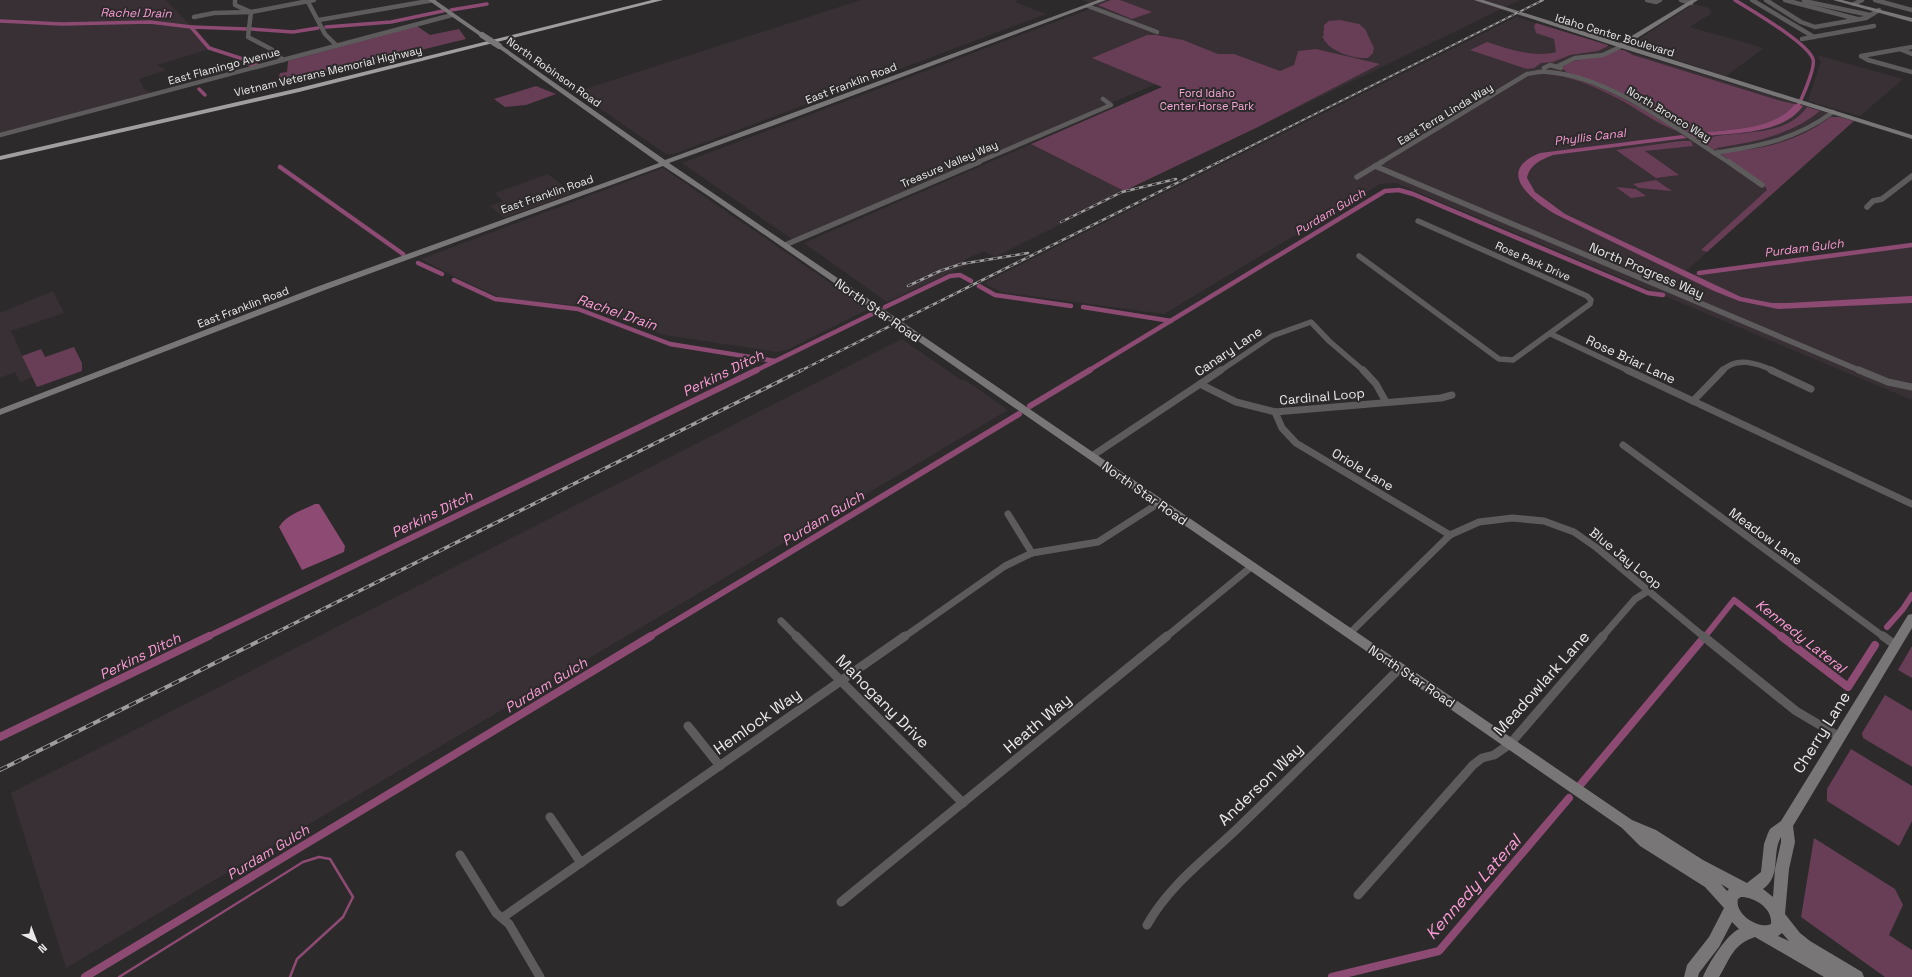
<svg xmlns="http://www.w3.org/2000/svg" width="1912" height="977" font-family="'Space Grotesk',sans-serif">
  <rect width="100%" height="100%" fill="#2c2a2b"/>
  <!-- built -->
  <g fill="#393035">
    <path d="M0,0H165L213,48L157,65L166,70L139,79L144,89L151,93L0,134Z"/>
    <path d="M861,0H1018L1015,2L1046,14L674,154H666L576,92Z"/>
    <path d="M1082,0H1520L1258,127L1156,84L792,239L682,163L1097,6Z"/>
    <path d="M1693,4L1709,8L1712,13L1690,27L1764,48L1726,76L1630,45Z"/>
    <path d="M1516,17L1854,121L1686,271L1692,274L1912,245V400L1396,183L1380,184L1164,314L1001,292L984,283Z"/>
    <path d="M1817,55L1903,79L1860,116L1832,108L1808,101L1821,62Z"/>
    <path d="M1031,144L1126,192L995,257L984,251L964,260L969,264L887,302L804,243Z"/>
    <path d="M663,168L868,309L789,349L777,352L664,335L581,306L501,298L455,277L421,259Z"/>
    <path d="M548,174L572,193L504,218L490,206L503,201L495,193Z"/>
    <path d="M53,291L64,313L11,331L32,377L20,382L15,372L0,378V313Z"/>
    <path d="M902,339L961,380H965L1008,410L66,968L11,793Z"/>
  </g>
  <!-- green -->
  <g fill="#683d56">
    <path d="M1111,0H1120L1152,12L1132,19L1098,5Z"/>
    <path d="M1340,20L1359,24L1365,29L1374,48L1373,53L1368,58C1352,59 1328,51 1322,36H1324L1323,31H1324V25L1329,21Z"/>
    <path d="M1536,23L1608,45V46L1598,51L1570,55L1553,62L1541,63L1534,68L1527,69L1470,50L1487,42C1508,49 1535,58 1556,52L1554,39L1536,33L1534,26Z"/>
    <path d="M417,26L430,35L459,29L466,39L372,62L277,82L280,73L287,72L288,61Z"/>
    <path d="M1147,35H1156L1183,40L1218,54H1234L1280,71L1294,65L1298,51L1316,49L1380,64L1258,127L1124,191L1031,144L1162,87L1092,58Z"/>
    <path d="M1617,50H1624L1633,55L1781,101L1795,104C1773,132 1722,129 1688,134L1653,112L1597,84L1566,72L1562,67C1579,55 1601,61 1617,50Z"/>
    <path d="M1541,72C1592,78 1637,105 1680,132C1655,124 1635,106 1611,95C1597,88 1581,81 1565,77C1557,74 1549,76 1541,72Z"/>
    <path d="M536,86L556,94L526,105L505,107L494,99Z"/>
    <path d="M1807,107L1820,111C1789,136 1754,142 1716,148L1720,150L1712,149L1697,141C1731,128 1783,141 1807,107Z"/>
    <path d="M1830,117H1840L1854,121L1707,252L1701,250L1767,190L1763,183L1721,154C1730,151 1741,151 1751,149C1780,145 1807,135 1830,117Z"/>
    <path d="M1681,141H1691L1693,146L1645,151L1679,175L1656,178L1616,150Z"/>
    <path d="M1656,180L1672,191L1639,188L1633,184Z"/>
    <path d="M1616,187L1636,189L1646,196L1631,198Z"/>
    <path d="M74,347L82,363V371L37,387L22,356L41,349L45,357Z"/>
    <path d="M1912,646V678L1898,670Z"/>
    <path d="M1885,695L1912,711V767L1863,738L1862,733Z"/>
    <path d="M1851,749L1912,786V821L1899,846L1827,801V789Z"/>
    <path d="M1814,838L1895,889L1903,905L1889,935L1912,950V977H1885L1801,917Z"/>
  </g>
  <!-- water -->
  <g fill="#8d4a73">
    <path d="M1795,104L1803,106C1781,136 1733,132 1700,137L1694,138L1688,134C1722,129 1773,132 1795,104Z"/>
    <path d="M1682,135L1687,138L1553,155C1541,160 1530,164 1527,178L1535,192L1565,214L1741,297L1772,303H1788L1912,296V303L1778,309L1739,301L1714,291L1555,214C1530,199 1495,171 1540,153Z"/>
    <path d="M315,504H319L345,546L344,552L302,570L279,527C286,515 303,510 315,504Z"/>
  </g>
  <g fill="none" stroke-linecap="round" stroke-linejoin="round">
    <!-- stream -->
    <path stroke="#8d4a73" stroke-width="2.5" d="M119,977L303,862L319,857L330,859L353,897L343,917L297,959L290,977"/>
    <!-- canal-far3 -->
    <g stroke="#8d4a73" stroke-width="3.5">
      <path d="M1735,0C1752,11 1807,42 1813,59C1816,68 1800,103 1795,111"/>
      <path d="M451,10L487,4"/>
      <path d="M0,21L62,24L150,22L191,27L209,48L243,59L250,65H257"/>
      <path d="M191,27L247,29"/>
      <path d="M326,27L391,22L443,11"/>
      <path d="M252,29L293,32L318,28"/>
      <path d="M199,89L205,95"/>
    </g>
    <!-- canal-far2 -->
    <g stroke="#8d4a73" stroke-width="4.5">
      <path d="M280,167L403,254"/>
      <path d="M418,263L442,274"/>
      <path d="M1699,273L1912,245"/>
      <path d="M454,280L495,299L578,309L670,344L775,361"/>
      <path d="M979,286L995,295L1071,306"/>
      <path d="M885,307L950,276L960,275L971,281"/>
      <path d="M1083,307L1171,321"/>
      <path d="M755,371L874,313"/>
      <path d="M1088,371L1385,191L1399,190L1413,194L1648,293L1663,295"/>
    </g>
    <!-- canal-far1 -->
    <g stroke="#8d4a73" stroke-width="6">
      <path d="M1030,406L1090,370"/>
      <path d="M1887,627L1903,609L1912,595"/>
      <path d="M1707,634L1734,600L1782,637"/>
      <path d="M207,637L757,370"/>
      <path d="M649,637L1019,414"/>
    </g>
    <!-- canal -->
    <g stroke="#8d4a73" stroke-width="8">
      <path d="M1781,636L1848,687L1875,645"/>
      <path d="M0,737L209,636"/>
      <path d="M1581,784L1701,641"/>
      <path d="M85,977L651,636"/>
      <path d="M1332,977L1439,951L1569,798"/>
    </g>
    <!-- street-far3 -->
    <g stroke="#5d5b5c" stroke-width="4.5">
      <path d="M235,0V5L251,12L248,37L271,49L283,60"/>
      <path d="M307,0L325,34L337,46"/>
      <path d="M1647,0L1656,2L1660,0"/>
      <path d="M1681,0L1691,3"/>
      <path d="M1752,0L1814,37"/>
      <path d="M1766,0L1801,22L1815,27L1866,18L1879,10"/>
      <path d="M1785,0L1857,19"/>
      <path d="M1875,0L1912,10"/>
      <path d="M1804,1L1870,15"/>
      <path d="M1854,4L1862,0"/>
      <path d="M1088,6L1157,32"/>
      <path d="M194,17L214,13L251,12L314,0"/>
      <path d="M319,20L434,0"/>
      <path d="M1802,39L1874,26"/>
      <path d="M1912,47L1861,56L1868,60L1912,72"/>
      <path d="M1900,49L1912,54"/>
      <path d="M1558,66L1575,58L1603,55L1620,47"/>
      <path d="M1544,71V68L1550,65L1561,68"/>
      <path d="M0,135L452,15"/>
      <path d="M1714,153C1760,146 1795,140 1833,112"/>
      <path d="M976,163L1111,105L1103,99"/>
      <path d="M1380,163L1527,74C1534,73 1541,71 1548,72C1612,77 1677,130 1730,163"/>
    </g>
    <!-- street-far2 -->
    <g stroke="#5d5b5c" stroke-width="5.5">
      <path d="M1729,162L1762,185"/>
      <path d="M1375,166L1861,371"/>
      <path d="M1357,177L1382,162"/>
      <path d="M1867,207L1873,201L1882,199L1912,176"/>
      <path d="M785,245L979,162"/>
      <path d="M1359,256L1499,359L1513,360L1590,304L1591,300L1587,296L1418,221"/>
      <path d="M1551,334L1629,371"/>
      <path d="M1220,371L1272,336L1311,322L1329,341L1364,371"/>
      <path d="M1722,371C1736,356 1757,363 1774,371"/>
    </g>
    <!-- street-far1 -->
    <g stroke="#5d5b5c" stroke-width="7">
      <path d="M1363,370L1376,384L1386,402"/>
      <path d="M1627,370L1912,504"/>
      <path d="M1771,370L1811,389"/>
      <path d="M1859,370L1888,382L1912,387"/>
      <path d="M1200,384L1236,402L1275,412L1441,398L1452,395"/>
      <path d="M1693,401L1723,370"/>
      <path d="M1275,412L1282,428L1296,443L1450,535"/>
      <path d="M1623,445L1884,637"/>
      <path d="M1092,456L1221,370"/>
      <path d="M1008,514L1032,553"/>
      <path d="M781,621L797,637"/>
      <path d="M1350,633L1450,535L1479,522L1512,518L1544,521L1574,532L1597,548L1704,637"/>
      <path d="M904,637L1005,566L1032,553L1098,542L1159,503"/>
      <path d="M1166,637L1251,567"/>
      <path d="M1602,637L1635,599L1648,591"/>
    </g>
    <!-- street -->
    <g stroke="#5d5b5c" stroke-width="9">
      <path d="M796,636L963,803"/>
      <path d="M1703,636L1796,711L1840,737"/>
      <path d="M1883,636L1895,645"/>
      <path d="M688,726L720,766"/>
      <path d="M550,817L581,863"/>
      <path d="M460,855L496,913L509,924L540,977"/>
      <path d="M1358,895L1473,765L1482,758L1494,755L1510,744L1603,636"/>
      <path d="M841,902L1167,636"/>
      <path d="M502,918L905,636"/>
      <path d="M1147,925C1170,884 1207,858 1240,826C1294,774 1347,721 1400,668"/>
    </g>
    <!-- secondary -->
    <g fill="#797678" fill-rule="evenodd">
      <path d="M428,0H435L485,35L480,36Z"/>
      <path d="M1098,0H1106L772,126L669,163L1632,820L1656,830L1703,860L1747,883L1761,872L1764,844L1768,833L1770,829L1781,821L1908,615L1912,614V628L1793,826L1795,842L1789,869L1785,914L1800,933L1810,941L1862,972L1864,977H1824L1755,937C1733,944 1730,959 1719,977H1703C1708,964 1727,934 1739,929L1732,922L1719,947L1699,973L1698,977H1684L1687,965L1709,937L1724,908L1705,887L1640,846L1622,828L707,195L663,166L325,290L0,415V409L319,286L659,163L497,47V45H501L665,160ZM1781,837V842L1775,869L1773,897L1763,889C1782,875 1771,855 1781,837ZM1721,884L1729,889L1727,891ZM1741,897C1754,897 1773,908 1771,924C1759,930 1734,914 1738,899ZM1782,933L1789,941L1778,936Z"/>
      <path d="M1474,0H1483L1620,43L1691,0H1698L1626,45L1912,135V139L1618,47Z"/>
      <path d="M1833,0H1842L1912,18V22Z"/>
    </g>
    <!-- highway -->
    <path fill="#a19ea0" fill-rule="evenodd" d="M652,0H663L299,92L0,160V156L299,88Z"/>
    <!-- rail-far3 casing -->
    <g stroke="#9f9d9e" stroke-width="2">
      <path id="rail-far3" d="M1217,163L1543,0"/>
    </g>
    <!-- rail-far2 casing -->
    <g stroke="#9f9d9e" stroke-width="2.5">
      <g id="rail-far2">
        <path d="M1061,222L1122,192L1176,179"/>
        <path d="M908,286L940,271L961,264L1028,253"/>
        <path d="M800,371L1219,162"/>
      </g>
    </g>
    <!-- rail-far1 casing -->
    <g stroke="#9f9d9e" stroke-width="3.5">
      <path id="rail-far1" d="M267,637L802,370"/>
    </g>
    <!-- rail casing -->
    <g stroke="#9f9d9e" stroke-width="4">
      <path id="rail" d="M0,770L269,636"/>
    </g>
    <!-- rail-far3 -->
    <use href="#rail-far3" stroke="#2c2a2b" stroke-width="1" stroke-dasharray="3.5" stroke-linecap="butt"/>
    <!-- rail-far2 -->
    <use href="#rail-far2" stroke="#2c2a2b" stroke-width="1.5" stroke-dasharray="4.5" stroke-linecap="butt"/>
    <!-- rail-far1 -->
    <use href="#rail-far1" stroke="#2c2a2b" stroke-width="2" stroke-dasharray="6" stroke-linecap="butt"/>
    <!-- rail -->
    <use href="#rail" stroke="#2c2a2b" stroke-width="2.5" stroke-dasharray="8" stroke-linecap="butt"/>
    <!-- secondary-bridge -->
    <path stroke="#797678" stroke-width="6" d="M482,35L499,46"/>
  </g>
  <g text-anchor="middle" stroke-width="4" stroke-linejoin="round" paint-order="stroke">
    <!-- far-street labels -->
    <g font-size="11" fill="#ebe9ea" stroke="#2c2a2b">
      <text transform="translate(1615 35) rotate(17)" y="4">Idaho Center Boulevard</text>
      <text transform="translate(224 66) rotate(-15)" y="4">East Flamingo Avenue</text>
      <text transform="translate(328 71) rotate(-13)" y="4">Vietnam Veterans Memorial Highway</text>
      <text transform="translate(554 72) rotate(35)" y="4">North Robinson Road</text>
      <text transform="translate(851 83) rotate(-21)" y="4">East Franklin Road</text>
      <text transform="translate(1445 114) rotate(-31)" y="4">East Terra Linda Way</text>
      <text transform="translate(1669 114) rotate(31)" y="4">North Bronco Way</text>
      <text transform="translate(949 164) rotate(-23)" y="4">Treasure Valley Way</text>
      <text transform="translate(547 194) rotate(-19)" y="4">East Franklin Road</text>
      <text transform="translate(1533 261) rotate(24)" y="4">Rose Park Drive</text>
      <text transform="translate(243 307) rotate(-21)" y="4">East Franklin Road</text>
    </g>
    <!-- far-park labels -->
    <g font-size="11" fill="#f6a8d6" stroke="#2c2a2b">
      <text x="1207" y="97">Ford Idaho<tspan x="1207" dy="13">Center Horse Park</tspan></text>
    </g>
    <!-- far-water labels -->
    <g font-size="12" font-style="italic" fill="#fd9cd6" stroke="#2c2a2b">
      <text transform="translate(136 13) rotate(1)" y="4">Rachel Drain</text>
      <text transform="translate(1590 137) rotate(-7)" y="4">Phyllis Canal</text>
      <text transform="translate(1330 212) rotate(-31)" y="4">Purdam Gulch</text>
      <text transform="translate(1804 248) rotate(-7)" y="4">Purdam Gulch</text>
    </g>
    <!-- street labels -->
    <g font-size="13" fill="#ebe9ea" stroke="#2c2a2b">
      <text transform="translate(1647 270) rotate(23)" y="5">North Progress Way</text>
      <text transform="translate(878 310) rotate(35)" y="5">North Star Road</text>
      <text transform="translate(1228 351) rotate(-34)" y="5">Canary Lane</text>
      <text transform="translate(1631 359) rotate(25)" y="5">Rose Briar Lane</text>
      <text transform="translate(1322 396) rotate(-5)" y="5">Cardinal Loop</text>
      <text transform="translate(1363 469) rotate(31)" y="5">Oriole Lane</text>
      <text transform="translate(1145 493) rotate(35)" y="5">North Star Road</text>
      <text transform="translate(1766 536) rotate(36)" y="5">Meadow Lane</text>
      <text transform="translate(1626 558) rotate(39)" y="5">Blue Jay Loop</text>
      <text transform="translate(1412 676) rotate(34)" y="5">North Star Road</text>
    </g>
    <!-- water labels -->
    <g font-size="14" font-style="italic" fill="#fd9cd6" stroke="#2c2a2b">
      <text transform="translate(617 312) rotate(19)" y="5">Rachel Drain</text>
      <text transform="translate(723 373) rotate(-26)" y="5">Perkins Ditch</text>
      <text transform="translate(432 514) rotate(-26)" y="5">Perkins Ditch</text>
      <text transform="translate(823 518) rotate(-31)" y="5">Purdam Gulch</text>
      <text transform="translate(1801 636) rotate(38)" y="5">Kennedy Lateral</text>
      <text transform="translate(140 656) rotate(-26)" y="5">Perkins Ditch</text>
      <text transform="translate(546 685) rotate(-31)" y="5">Purdam Gulch</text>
      <text transform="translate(268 852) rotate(-31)" y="5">Purdam Gulch</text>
    </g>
    <!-- near-street labels -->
    <g font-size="16" fill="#ebe9ea" stroke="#2c2a2b">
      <text transform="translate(1541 683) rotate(-48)" y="6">Meadowlark Lane</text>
      <text transform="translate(883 701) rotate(45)" y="6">Mahogany Drive</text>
      <text transform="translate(757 721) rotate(-35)" y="6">Hemlock Way</text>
      <text transform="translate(1037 723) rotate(-40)" y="6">Heath Way</text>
      <text transform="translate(1821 732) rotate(-58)" y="6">Cherry Lane</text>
      <text transform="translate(1260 784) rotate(-44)" y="6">Anderson Way</text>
    </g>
    <!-- near-water labels -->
    <g font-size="17" font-style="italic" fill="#fd9cd6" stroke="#2c2a2b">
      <text transform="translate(1473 887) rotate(-48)" y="6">Kennedy Lateral</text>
    </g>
  </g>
  <!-- north arrow -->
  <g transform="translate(36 941) rotate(138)" stroke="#2c2a2b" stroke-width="3" paint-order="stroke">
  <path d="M0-3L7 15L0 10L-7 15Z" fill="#ebe9ea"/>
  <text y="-6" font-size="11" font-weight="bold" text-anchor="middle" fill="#ebe9ea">N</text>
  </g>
</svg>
